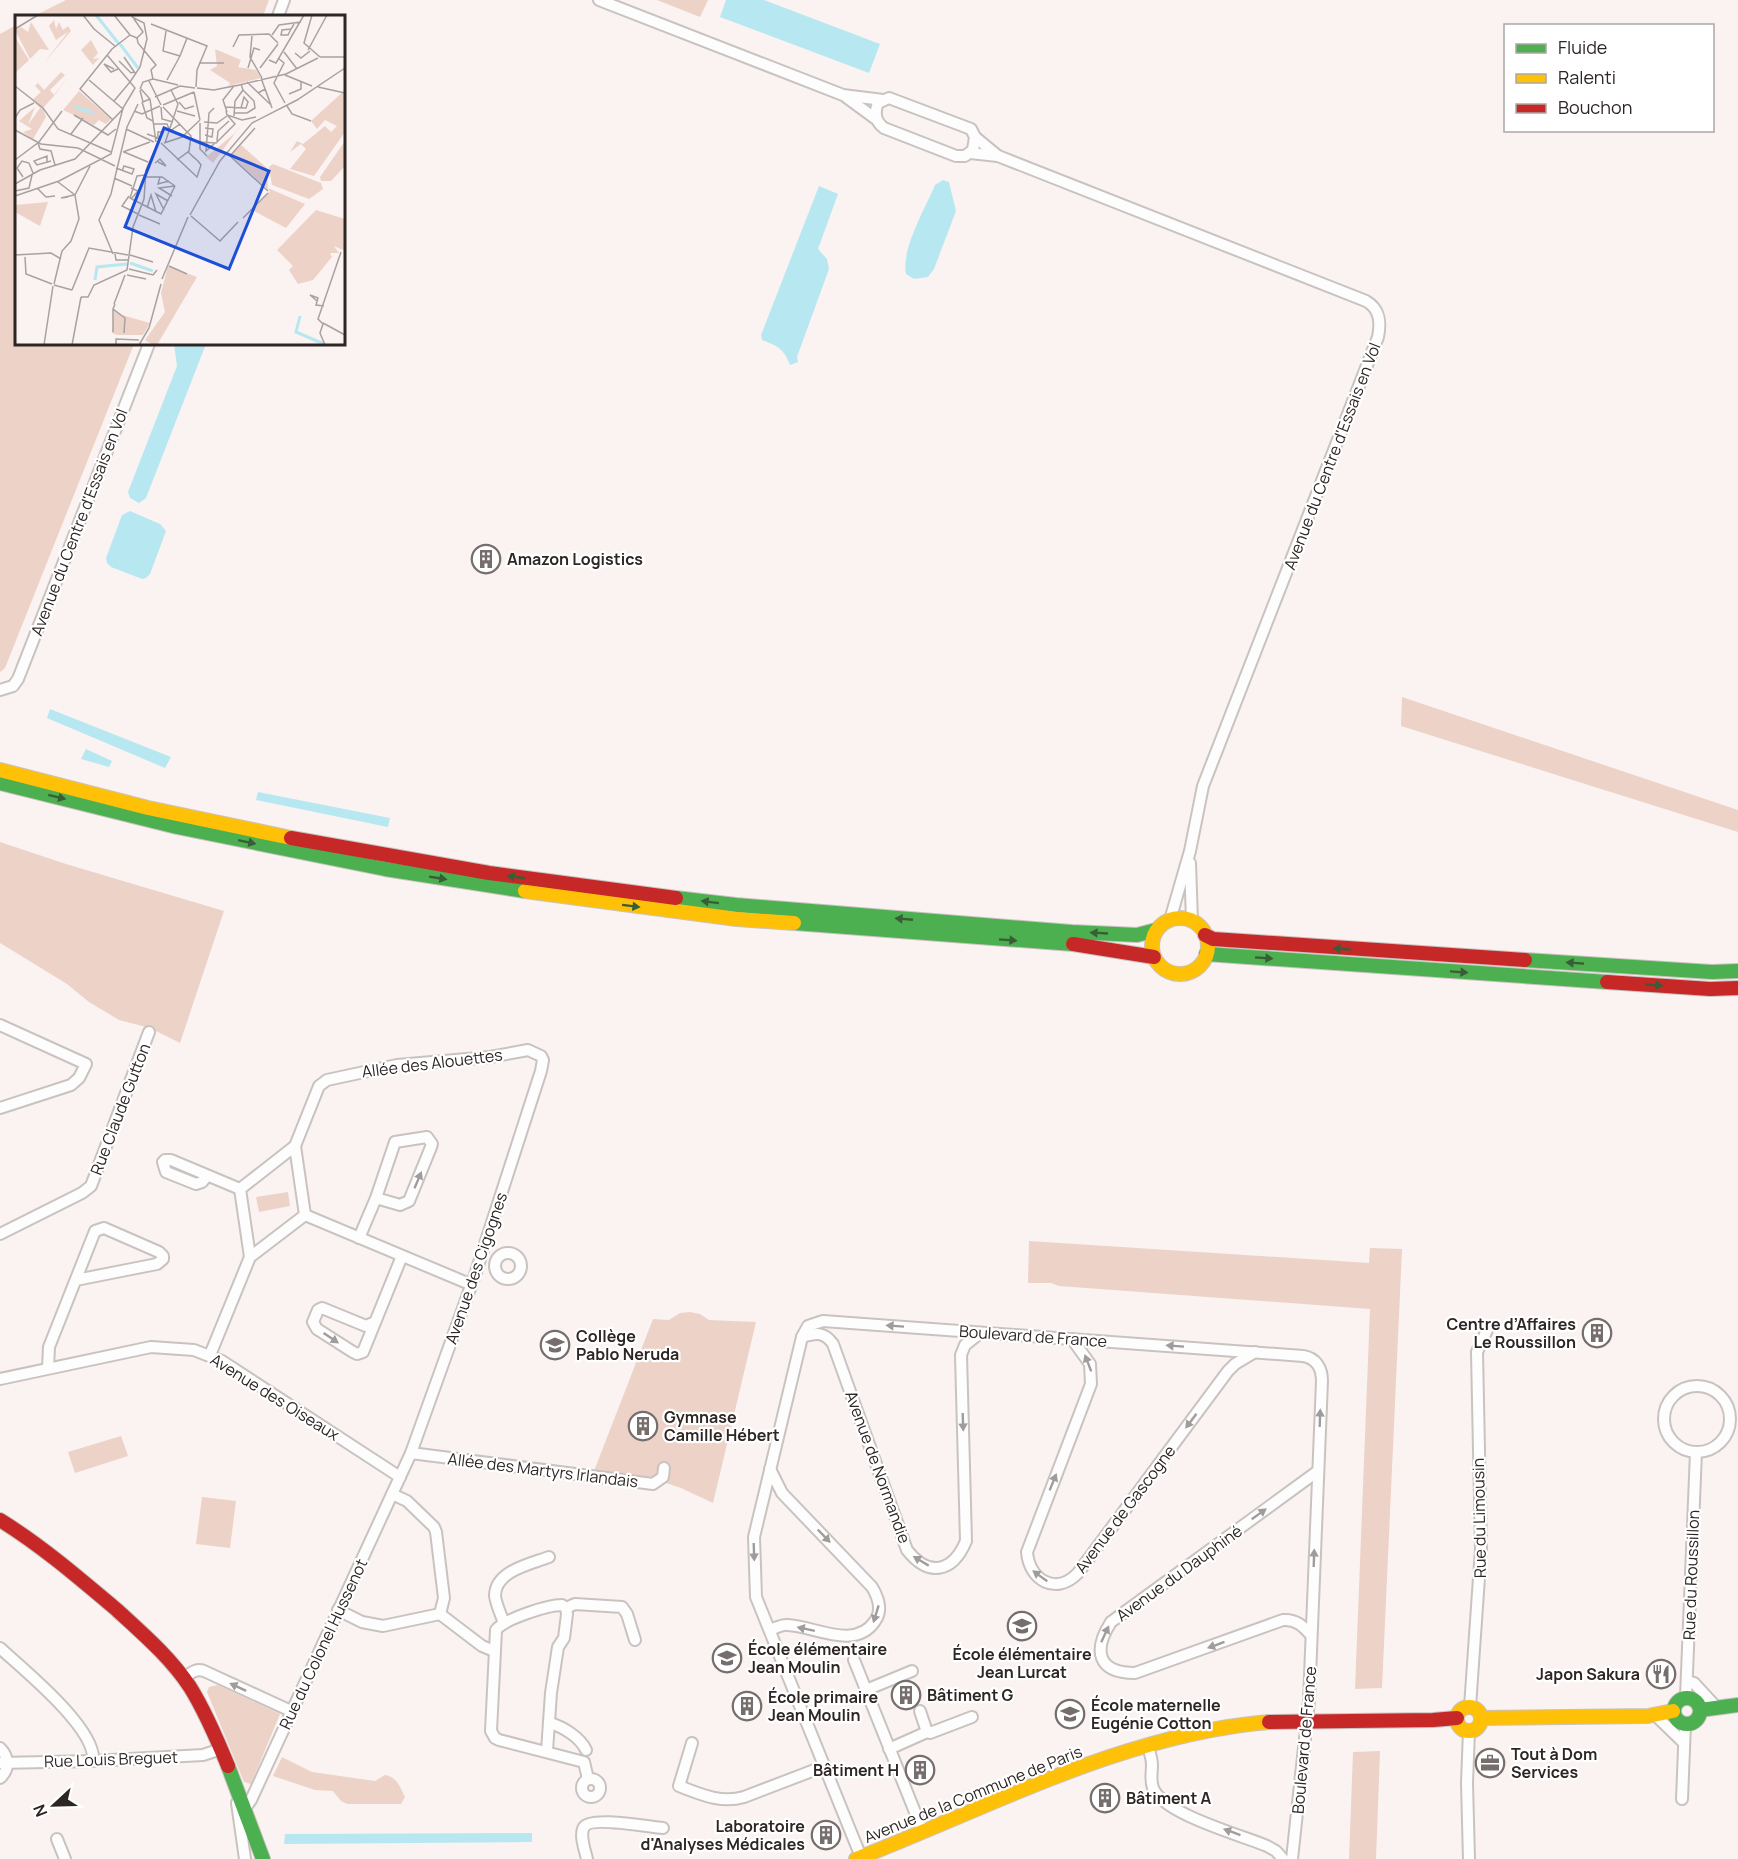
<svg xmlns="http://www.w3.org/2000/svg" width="1738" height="1859" font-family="Manrope,sans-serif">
  <rect width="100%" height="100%" fill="#faf3f2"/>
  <!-- green -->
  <g fill="#edd2c8">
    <path d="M66,0H269L263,16H34Z"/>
    <path d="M657,0H708L700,17Z"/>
    <path d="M16,25V344H134L5,668L0,672V34Z"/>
    <path d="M1402,697L1738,810V832L1401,726Z"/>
    <path d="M0,842L66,864L224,911L180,1043L150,1028L119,1020L89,1002L67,984L0,943Z"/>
    <path d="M288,1192L290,1206L259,1212L256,1197Z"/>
    <path d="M1029,1241L1369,1263L1370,1248L1402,1249L1382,1688L1355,1689L1370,1309L1059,1286L1051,1283H1028Z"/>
    <path d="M690,1312L700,1314L709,1320L756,1322L713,1503L681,1488L654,1479L594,1471L653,1319L669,1320L680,1313Z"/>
    <path d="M121,1436L128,1456L75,1473L68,1452Z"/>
    <path d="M202,1497L236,1501L230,1548L196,1544Z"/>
    <path d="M218,1685L280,1714L251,1784L244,1782L207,1692L209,1687Z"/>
    <path d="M1380,1751L1376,1859H1349L1353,1752Z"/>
    <path d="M282,1757L312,1772L375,1781L385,1775C397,1777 400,1787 405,1797L401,1804H347L341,1801L333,1791L315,1790L273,1776Z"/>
  </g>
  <!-- water -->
  <g fill="#b7e8f1">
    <path d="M726,0H764L880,44L869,73L720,17Z"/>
    <path d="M943,180L949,182L956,211L934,269L928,277L914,279L906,274C901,249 925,209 935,185Z"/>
    <path d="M819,186L838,194L818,249L827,259L829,269L797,357L798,362L790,365C784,349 778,346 762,340L761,335Z"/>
    <path d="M174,344H206L146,498L139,503L130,498L128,492L177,366Z"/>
    <path d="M130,511L160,524L166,531L150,574L146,578L142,579L111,567L107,563L106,558L122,515Z"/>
    <path d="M50,709L171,757L165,768L47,718Z"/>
    <path d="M86,749L112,761L109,767L81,759Z"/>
    <path d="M258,792L390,818L388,827L256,800Z"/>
    <path d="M532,1833V1842L284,1844L285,1834Z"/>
  </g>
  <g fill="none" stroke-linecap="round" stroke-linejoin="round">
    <!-- street casing -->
    <g stroke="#c9c3c0" stroke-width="14">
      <g id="street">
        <path d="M599,0L843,95L883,100"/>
        <path d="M278,16L284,0"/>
        <path d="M846,97L876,119"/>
        <path d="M889,98L971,129L975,137L973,150L965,156H956L884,128C875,121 874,113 878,103Z"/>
        <path d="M975,137L998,156"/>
        <path d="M970,153L998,156L1366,301C1380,309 1381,322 1378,337L1203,786L1190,851L1170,920"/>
        <path d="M0,690L13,686L18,679L149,344"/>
        <path d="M1190,863L1192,921"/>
        <path d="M0,1025L86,1064L79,1078L71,1085L0,1108"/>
        <path d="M207,1176L202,1182L196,1184L166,1172L163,1162L165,1160H171L240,1189"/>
        <path d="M305,1215L472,1285"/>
        <path d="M0,1234L82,1193L91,1186L149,1032"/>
        <path d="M359,1238L376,1198L395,1142L427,1137L432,1144L431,1147L409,1201L400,1205L376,1198"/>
        <circle cx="508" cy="1266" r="13"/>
        <path d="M375,1322L366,1326L322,1308L318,1310L313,1322L317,1329L353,1352L357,1354L363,1352L402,1256"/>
        <path d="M802,1337C815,1333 824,1331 833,1344L907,1550C929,1578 953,1572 966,1541L961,1355L965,1345L980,1333"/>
        <path d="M1072,1339L1090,1364L1091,1384L1027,1552C1029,1580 1056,1596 1078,1573L1228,1371L1235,1364L1255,1352"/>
        <path d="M210,1355L250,1257L240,1189L295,1146L305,1215L250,1257"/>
        <path d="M48,1368L49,1347L95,1231L104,1228L159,1252L163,1256V1259L157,1264L76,1280"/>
        <path d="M0,1379L151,1347L194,1350L222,1361L400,1477"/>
        <circle cx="1697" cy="1419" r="33"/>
        <path d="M411,1453L653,1484L663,1477L664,1468"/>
        <path d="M566,1608L575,1604L622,1607L627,1614L635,1640"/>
        <path d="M338,1610L362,1622L383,1626L440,1614L444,1598L436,1532L434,1527L407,1501L392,1494"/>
        <path d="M440,1614L482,1646L494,1651"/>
        <path d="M504,1623C501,1615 496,1604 495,1596C495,1571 530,1564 549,1557"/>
        <path d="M770,1630C776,1628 782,1624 788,1625C814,1626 855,1651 875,1621C883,1610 878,1597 872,1587L782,1493L770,1469"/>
        <path d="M1311,1635C1303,1626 1296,1619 1283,1620L1135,1673C1097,1673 1093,1650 1111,1622L1318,1471"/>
        <path d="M0,1648C23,1669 97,1729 93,1761"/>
        <path d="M854,1660L923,1832"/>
        <path d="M184,1678C191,1673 196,1668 204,1671L291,1711"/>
        <path d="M1687,1681L1694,1683L1717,1708"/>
        <path d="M866,1690L912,1671"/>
        <path d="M1686,1697L1696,1452"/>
        <path d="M1470,1707L1481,1549L1477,1352L1487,1330"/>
        <path d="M920,1711L927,1732"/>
        <path d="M1655,1715L1684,1743"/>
        <path d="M550,1723C563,1727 580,1737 586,1750"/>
        <path d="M692,1743L679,1786C700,1794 721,1804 744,1797L825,1766"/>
        <path d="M1148,1747C1150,1753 1152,1759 1152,1765C1152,1773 1150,1780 1153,1788C1163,1814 1241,1835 1267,1846L1276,1851L1283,1859"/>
        <path d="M0,1748C9,1757 10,1769 0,1778"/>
        <path d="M889,1749L927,1732L930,1733L972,1717"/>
        <path d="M547,1751L551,1693L558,1647L564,1638L567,1614L566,1608L562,1605C548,1605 504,1619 496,1630L491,1731L495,1738L499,1740L584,1762L588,1779"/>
        <path d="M0,1763L93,1761L203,1755L221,1749"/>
        <circle cx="591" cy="1788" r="9"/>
        <path d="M1682,1799L1685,1724"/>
        <path d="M237,1803L245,1859"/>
        <path d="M244,1810L251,1800L411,1453L476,1272L541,1071L543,1060L541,1056L528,1050L490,1057L397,1065L327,1080L319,1086L295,1146"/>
        <path d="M57,1839L65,1859"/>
        <path d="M861,1857L756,1597L754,1537L802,1337L808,1326L823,1321L1303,1356C1316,1358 1322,1368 1322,1381L1309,1701L1292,1859"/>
        <path d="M587,1859C585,1850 579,1835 584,1827C591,1816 649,1827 663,1828"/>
        <path d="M1469,1859L1467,1783L1469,1731"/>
      </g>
    </g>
    <!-- fast casing -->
    <g stroke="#c9c3c0" stroke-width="16">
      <g id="fast">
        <path d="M0,783L177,827L385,869L525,891"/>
        <path d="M676,898L736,905L1072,932L1137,935L1156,930"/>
        <path d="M794,923L1073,944"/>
        <path d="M1206,954L1607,982"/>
        <path d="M1525,960L1712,972L1738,971"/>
        <circle cx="1687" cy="1711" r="13"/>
        <path d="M1700,1710L1738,1705"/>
        <path d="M228,1766L263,1859"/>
      </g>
    </g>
    <!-- slow casing -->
    <g stroke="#c9c3c0" stroke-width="16">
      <g id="slow">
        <path d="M0,770L148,808L291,838"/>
        <path d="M525,891L737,919L794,923"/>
        <circle cx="1180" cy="946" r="28"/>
        <circle cx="1469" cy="1719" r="12"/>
        <path d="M1481,1718L1648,1716L1673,1711"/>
        <path d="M856,1859C990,1807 1124,1734 1269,1722"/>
      </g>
    </g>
    <!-- jam casing -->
    <g stroke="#c9c3c0" stroke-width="16">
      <g id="jam">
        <path d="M291,838L489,873L676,898"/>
        <path d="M1205,935L1213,939L1525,960"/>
        <path d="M1073,944L1154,957"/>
        <path d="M1607,982L1710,989L1738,988"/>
        <path d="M0,1520C42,1546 79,1578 117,1610C143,1634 170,1657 190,1687C205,1711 217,1739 228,1766"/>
        <path d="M1269,1722L1433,1720L1457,1718"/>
      </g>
    </g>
    <!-- street -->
    <use href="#street" stroke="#fefdfd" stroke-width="10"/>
    <!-- fast -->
    <use href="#fast" stroke="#4caf50" stroke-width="14"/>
    <!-- slow -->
    <use href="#slow" stroke="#ffc107" stroke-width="14"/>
    <!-- jam -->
    <use href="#jam" stroke="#c62828" stroke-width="14"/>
  </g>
  <!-- one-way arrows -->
  <defs><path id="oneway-solid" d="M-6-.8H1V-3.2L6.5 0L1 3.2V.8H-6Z" transform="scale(1.5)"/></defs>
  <g fill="#395d36">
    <use href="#oneway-solid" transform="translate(57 797) rotate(14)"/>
    <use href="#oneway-solid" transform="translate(247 842) rotate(12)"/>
    <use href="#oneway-solid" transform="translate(516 877) rotate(-172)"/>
    <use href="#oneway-solid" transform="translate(438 878) rotate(9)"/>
    <use href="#oneway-solid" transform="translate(710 902) rotate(-173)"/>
    <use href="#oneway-solid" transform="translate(631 906) rotate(7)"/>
    <use href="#oneway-solid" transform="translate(904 919) rotate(-175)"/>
    <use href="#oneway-solid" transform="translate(1099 933) rotate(-177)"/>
    <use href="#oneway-solid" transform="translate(1008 940) rotate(4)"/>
    <use href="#oneway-solid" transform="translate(1342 949) rotate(-176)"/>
    <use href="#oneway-solid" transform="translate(1264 958) rotate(4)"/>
    <use href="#oneway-solid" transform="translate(1575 963) rotate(-176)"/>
    <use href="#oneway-solid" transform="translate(1459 972) rotate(4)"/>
    <use href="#oneway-solid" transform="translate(1654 985) rotate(4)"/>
  </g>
  <g fill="#a09c9b">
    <use href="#oneway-solid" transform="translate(418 1180) rotate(-67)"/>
    <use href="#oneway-solid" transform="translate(895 1326) rotate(-176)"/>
    <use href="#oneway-solid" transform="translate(331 1338) rotate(34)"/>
    <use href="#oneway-solid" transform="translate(1175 1346) rotate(-176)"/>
    <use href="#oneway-solid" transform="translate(1088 1363) rotate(-111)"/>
    <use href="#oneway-solid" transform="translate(1320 1418) rotate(-88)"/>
    <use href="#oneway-solid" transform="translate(1191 1421) rotate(127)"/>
    <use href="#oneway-solid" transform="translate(963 1422) rotate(88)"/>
    <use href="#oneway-solid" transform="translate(1053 1482) rotate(-68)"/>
    <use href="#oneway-solid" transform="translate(1259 1514) rotate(-36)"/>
    <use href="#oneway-solid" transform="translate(824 1536) rotate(46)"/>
    <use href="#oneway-solid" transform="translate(754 1552) rotate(88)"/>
    <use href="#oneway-solid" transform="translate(1314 1558) rotate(-88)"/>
    <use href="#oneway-solid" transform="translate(921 1561) rotate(-149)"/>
    <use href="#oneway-solid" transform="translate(1040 1576) rotate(-144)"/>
    <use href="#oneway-solid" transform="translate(876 1614) rotate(107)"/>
    <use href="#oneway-solid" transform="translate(806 1629) rotate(-168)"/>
    <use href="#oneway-solid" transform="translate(1105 1634) rotate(-65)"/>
    <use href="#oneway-solid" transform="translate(1216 1645) rotate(160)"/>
    <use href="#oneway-solid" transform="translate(238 1687) rotate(-155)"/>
    <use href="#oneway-solid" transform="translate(1232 1832) rotate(-160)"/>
  </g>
  <!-- icons -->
  <defs>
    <g id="building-ring" transform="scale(1.5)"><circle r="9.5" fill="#fff" stroke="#756e6c" stroke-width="1.5"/><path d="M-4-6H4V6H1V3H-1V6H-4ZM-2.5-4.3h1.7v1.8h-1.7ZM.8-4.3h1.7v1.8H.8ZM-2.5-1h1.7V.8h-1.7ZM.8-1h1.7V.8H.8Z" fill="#756e6c"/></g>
    <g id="school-ring" transform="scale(1.5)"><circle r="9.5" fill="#fff" stroke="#756e6c" stroke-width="1.5"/><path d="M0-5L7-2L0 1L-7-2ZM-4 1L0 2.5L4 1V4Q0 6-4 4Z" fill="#756e6c"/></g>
    <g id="restaurant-ring" transform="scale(1.5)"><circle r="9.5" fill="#fff" stroke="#756e6c" stroke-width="1.5"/><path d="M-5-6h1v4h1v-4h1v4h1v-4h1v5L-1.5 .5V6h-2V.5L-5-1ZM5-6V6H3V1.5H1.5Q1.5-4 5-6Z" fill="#756e6c"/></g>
    <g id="office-ring" transform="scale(1.5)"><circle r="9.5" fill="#fff" stroke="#756e6c" stroke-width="1.5"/><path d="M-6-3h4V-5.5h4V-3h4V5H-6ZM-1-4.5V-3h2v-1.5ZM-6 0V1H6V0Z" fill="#756e6c"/></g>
  </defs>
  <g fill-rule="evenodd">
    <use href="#building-ring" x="486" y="559"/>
    <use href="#building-ring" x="1597" y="1333"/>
    <use href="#school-ring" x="555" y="1345"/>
    <use href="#building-ring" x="643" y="1426"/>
    <use href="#school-ring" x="1022" y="1626"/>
    <use href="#school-ring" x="727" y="1658"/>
    <use href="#restaurant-ring" x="1661" y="1674"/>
    <use href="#building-ring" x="906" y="1695"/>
    <use href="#building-ring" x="747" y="1706"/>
    <use href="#school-ring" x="1070" y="1714"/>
    <use href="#office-ring" x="1490" y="1763"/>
    <use href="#building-ring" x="920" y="1770"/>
    <use href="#building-ring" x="1105" y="1798"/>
    <use href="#building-ring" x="826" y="1835"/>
  </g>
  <g text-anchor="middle" stroke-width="4.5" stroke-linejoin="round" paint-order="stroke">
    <!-- street labels -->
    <g font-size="16" fill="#2d2624" stroke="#fff">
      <text transform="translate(1332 456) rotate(-69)" y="6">Avenue du Centre d'Essais en Vol</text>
      <text transform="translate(79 522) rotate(-69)" y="6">Avenue du Centre d'Essais en Vol</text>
      <text transform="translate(432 1063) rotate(-7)" y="6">Allée des Alouettes</text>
      <text transform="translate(120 1109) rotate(-69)" y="6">Rue Claude Gutton</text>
      <text transform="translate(476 1268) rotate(-71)" y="6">Avenue des Cigognes</text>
      <text transform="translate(1033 1336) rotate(4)" y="6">Boulevard de France</text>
      <text transform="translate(275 1397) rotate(32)" y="6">Avenue des Oiseaux</text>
      <text transform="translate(878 1467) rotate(70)" y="6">Avenue de Normandie</text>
      <text transform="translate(543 1470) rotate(7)" y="6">Allée des Martyrs Irlandais</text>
      <text transform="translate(1125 1509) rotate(-53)" y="6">Avenue de Gascogne</text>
      <text transform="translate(1479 1518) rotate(-91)" y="6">Rue du Limousin</text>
      <text transform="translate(1179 1573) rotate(-36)" y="6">Avenue du Dauphiné</text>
      <text transform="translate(1691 1575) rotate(-88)" y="6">Rue du Roussillon</text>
      <text transform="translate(323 1644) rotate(-65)" y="6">Rue du Colonel Hussenot</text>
      <text transform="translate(1304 1740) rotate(-85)" y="6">Boulevard de France</text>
      <text transform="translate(111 1759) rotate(-2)" y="6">Rue Louis Breguet</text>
      <text transform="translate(973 1794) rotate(-22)" y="6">Avenue de la Commune de Paris</text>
    </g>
    <!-- poi labels -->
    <g font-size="16" font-weight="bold" fill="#2d2624" stroke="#fff" text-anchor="start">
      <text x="507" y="565">Amazon Logistics</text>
      <text x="1576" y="1330" text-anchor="end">Centre d’Affaires<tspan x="1576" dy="18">Le Roussillon</tspan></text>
      <text x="576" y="1342">Collège<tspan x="576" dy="18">Pablo Neruda</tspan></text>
      <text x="664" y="1423">Gymnase<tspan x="664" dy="18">Camille Hébert</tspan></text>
      <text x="748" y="1655">École élémentaire<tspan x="748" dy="18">Jean Moulin</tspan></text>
      <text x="1022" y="1660" text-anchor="middle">École élémentaire<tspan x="1022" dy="18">Jean Lurcat</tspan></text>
      <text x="1640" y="1680" text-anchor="end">Japon Sakura</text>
      <text x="927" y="1701">Bâtiment G</text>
      <text x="768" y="1703">École primaire<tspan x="768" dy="18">Jean Moulin</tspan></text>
      <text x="1091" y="1711">École maternelle<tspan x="1091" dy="18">Eugénie Cotton</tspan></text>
      <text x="1511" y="1760">Tout à Dom<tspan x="1511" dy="18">Services</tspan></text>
      <text x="899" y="1776" text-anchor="end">Bâtiment H</text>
      <text x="1126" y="1804">Bâtiment A</text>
      <text x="805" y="1832" text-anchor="end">Laboratoire<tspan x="805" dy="18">d'Analyses Médicales</tspan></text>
    </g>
  </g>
  <!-- overview -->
  <g transform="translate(15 15)">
    <rect width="330" height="330" fill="#faf3f2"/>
    <path d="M39,5L41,14L44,7L48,15L53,11L56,16L29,48L53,17L41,25L34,11ZM16,7L34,35L25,34L15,44L0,15L6,12L13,17ZM0,22L14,45L0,58L1,56ZM76,25L83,38L78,44L84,43L78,50L66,35ZM200,34L226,45L223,52L241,55L246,63L213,71L215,68L195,55L202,51ZM46,57L50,60L35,75L39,80L53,62L39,81L28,93L31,102L18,124L8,117L17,114L4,106L20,92L13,110L25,93L17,85L26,77L20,71L23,68L29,75ZM330,75V117L299,161L275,154L291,134L286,129L275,137L282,126L288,129L310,111L316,117L322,111L310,105L302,114L296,106ZM64,76L96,104L91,109L84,105L79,110L48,95ZM227,109L198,148L191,142L219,119ZM330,126V151L316,166H306L305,162ZM226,130L252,153L253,173L290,189L271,213L237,195L255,176L216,141ZM258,149L306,168L308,174L294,184L257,170L254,152ZM33,187L25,211L0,197V190ZM301,195L330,204V236L319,231L324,238H315L317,242L298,265L283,269L274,255L278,251L262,235ZM153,251L182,262L142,330H138L130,325L150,297L146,278ZM99,295L107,300L135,308L128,320H102L97,318Z" fill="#edd2c8"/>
    <path fill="none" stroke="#b7e8f1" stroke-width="3" d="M81,0L104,29M105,29L123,53M60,92L79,98M115,248L138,256M80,265L82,252L112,249M285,301L281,317L309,329"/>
    <path fill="none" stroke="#a8a1a0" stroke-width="1.5" d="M68,0L79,14L100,31M99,0L115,20M297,0L289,28L305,42M117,1L128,17L122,23L123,28L141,50L136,55L138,64L128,67L125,74M136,9L192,31L182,55L181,72M0,14L23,0M276,14L267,15L266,20H273L276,14L279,9M151,16L148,36L165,41M257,20L264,10L286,7M237,21L235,42L247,63M218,32L224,20L254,19L263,28M293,35L312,0M269,37L282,54M280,38L286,43L295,36M92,40L115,67L99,86M165,41L172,23M109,42L120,58M305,42H330M263,43L269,48L259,68L270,88M254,45L261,48L289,0M104,46L116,58L119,57M184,48H209M233,53L239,33L245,35M245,53L263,29M99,54L89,49L96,57L103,54M270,60L297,71M246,63L256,90M138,64L163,70M152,65L165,41M134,66L146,90M232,67L256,90M0,71L28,93L43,114L96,137M220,71L271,59L303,43M303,72L330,78M182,73L199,75L219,71L208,85L212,97M126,74L135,84L141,127M125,75L128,87L135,84M179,77L185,105M243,78L250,74L257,93M274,79L286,74V67M140,82L165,71L180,73M127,87L132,103L138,106M164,87L170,94L179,91M148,90L179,77M272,91L277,99L296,106M146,92L147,104L158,107M148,92L176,121L174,136L162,145M210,92L229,93H231L233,87L229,82L226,93M199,93L194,98L191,136L200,128M119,96L127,99L145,91M162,96L180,101M211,96L212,100L227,105L241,102M219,98H232L240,93L239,86L228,75M59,100L93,120L101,114M219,101L220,86L228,75L226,69M0,103L5,95L19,88M98,105L65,74L97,34L115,20L122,23M189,107L202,108L212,101M185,108V134L192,141M138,109H152L155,116L165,109M240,113L215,141L253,176M111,114L139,127M0,115L26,129L63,133L100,151M56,119L68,103M132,119L143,123V117H149M190,120L197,122L198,114L190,113M202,126L203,116L214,106M184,127L201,128L220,109L213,101M23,128L25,134L36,136L40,150M146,128L182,162L186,150L183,146M149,128L167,122L185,105M150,128L163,89L156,75M108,137L135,127M109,137L133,147M173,137L183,146L177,141M0,145L24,127L47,96M32,147V141L19,146L22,150L36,146M140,148L145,144L151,151L143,147M101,153L117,159L119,154L109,151L107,156M130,160L122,161L115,183L146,199L160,171M8,162L2,153L7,146L14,148L18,158M130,162H147L160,171M145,162L143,169L154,166M99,163L117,171M43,167L60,180M0,169L25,155L60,144L108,94L74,65M23,174L31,182L40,181M0,176L14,173L17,160M0,181L44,166L96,139L108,93L120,73L115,67L125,52L132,24L129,8L117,2M114,181L107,191L123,199M157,181L144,173L160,171M53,182L46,183L59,180M116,184L123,176L116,173M132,193L136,180L141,197M149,195L141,179L153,186M124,200L145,209M175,200L205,146L237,108L282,85L330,53M176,201L205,226L223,207M228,203L253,178M98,239L84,205L96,179L112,112L123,89M100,239L101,245H114M0,240L36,238L46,244M115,240L138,247M10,242L11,259L37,269M154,251L172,259M114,254L138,260L142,255M112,260L131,264M147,264L173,202M39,269L47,236L56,226L64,204L60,180L75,151M39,270L57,275M57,275L74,233L113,240M66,282H73L79,270L112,255L118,212L129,184L131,155L143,128M302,286L295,280L303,283L301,290L309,291M99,289L110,260M100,289L98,294L110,303L109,318M98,294V317M308,308L330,320M29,330L38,271M57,330L66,282M101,330V324L124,325M124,330L134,313L146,269M310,330L305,318L308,309L303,304L326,237"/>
    <path fill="#1d4ed8" fill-opacity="0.15" stroke="#1d4ed8" stroke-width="3" d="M149,113L254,156L214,254L110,212Z"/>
    <rect width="330" height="330" fill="none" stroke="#2d2624" stroke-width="3"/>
  </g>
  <!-- legend -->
  <rect x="1504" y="24" width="210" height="108" fill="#ffffff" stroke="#aba8a7" stroke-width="1.5"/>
  <rect x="1516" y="44" width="30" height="9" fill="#4caf50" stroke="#aba8a7" stroke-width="1.5"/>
  <text x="1558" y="54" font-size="18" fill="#2d2624">Fluide</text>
  <rect x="1516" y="74" width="30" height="9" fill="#ffc107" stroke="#aba8a7" stroke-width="1.5"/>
  <text x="1558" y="84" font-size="18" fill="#2d2624">Ralenti</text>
  <rect x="1516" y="104" width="30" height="9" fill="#c62828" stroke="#aba8a7" stroke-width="1.5"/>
  <text x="1558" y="114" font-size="18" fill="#2d2624">Bouchon</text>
  <!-- north arrow -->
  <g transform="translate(54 1805) rotate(248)" stroke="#ffffff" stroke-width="4.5" paint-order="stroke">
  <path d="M0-4.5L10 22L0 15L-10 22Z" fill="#2d2624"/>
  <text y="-9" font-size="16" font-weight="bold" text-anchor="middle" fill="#2d2624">N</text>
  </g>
</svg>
